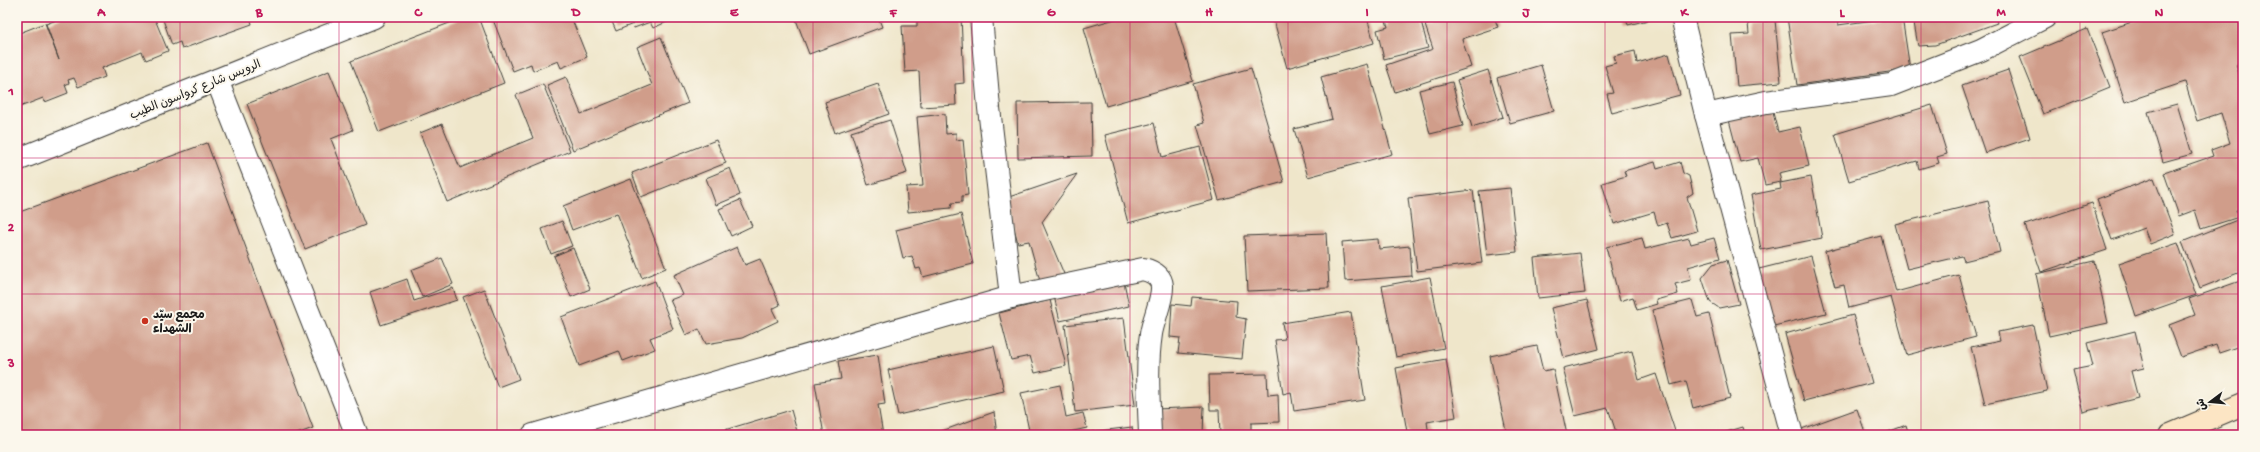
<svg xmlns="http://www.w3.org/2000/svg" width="2260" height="452" font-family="'Gochi Hand','Playpen Sans Arabic',sans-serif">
  <rect width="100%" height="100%" fill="#fbf7ec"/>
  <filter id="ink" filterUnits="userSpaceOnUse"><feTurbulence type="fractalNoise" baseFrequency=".025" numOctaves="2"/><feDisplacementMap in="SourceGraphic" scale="8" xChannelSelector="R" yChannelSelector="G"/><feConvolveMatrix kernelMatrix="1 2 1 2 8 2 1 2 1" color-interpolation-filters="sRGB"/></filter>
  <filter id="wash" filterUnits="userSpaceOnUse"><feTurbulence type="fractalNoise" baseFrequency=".012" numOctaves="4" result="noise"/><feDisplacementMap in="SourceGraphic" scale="16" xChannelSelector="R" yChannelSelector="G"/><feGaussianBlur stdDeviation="0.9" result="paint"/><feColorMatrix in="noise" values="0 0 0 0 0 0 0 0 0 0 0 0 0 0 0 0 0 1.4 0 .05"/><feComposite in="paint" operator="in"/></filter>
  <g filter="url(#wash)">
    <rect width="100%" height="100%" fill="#efe6ca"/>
    <g id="blocks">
      <!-- building -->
      <g fill="#d09d8a">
        <path d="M64,17H154L168,51L146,60L142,52L102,68L105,77L78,87L74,78L68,80L69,83L65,85L68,93L45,102L43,98L17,108V34L45,23L59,60L46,24Z"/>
        <path d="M162,17H250L252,24L182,49L180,42L172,45Z"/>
        <path d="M465,17H479L504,83L379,132L351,61Z"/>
        <path d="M492,17H571L587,57L561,68L558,61L533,71L531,64L513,71Z"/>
        <path d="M610,17H668L669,21L653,28L650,22L634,28L633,24L616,31Z"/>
        <path d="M795,17H878L882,27L809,54Z"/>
        <path d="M917,17H961L964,83L955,84L956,105L921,107L919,71L905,72L902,26H917Z"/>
        <path d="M1122,17H1174L1193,81L1106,106L1084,28Z"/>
        <path d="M1273,17H1367L1374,43L1287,68Z"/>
        <path d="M1385,17H1420L1428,48L1384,59L1377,30L1388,27Z"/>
        <path d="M1432,17H1494L1498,27L1462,39L1471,67L1395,92L1386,65L1433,49L1425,25L1434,22Z"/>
        <path d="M1626,17H1656V18L1628,25Z"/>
        <path d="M1787,17H1837L1838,25L1882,19L1881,17H1902L1910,69L1797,85Z"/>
        <path d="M1913,17H1995L1997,23L1935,45L1918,46Z"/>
        <path d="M2147,17H2240L2243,26V63L2236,65L2243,85V207L2236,210L2239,217L2201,229L2195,210L2179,216L2164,173L2213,156L2211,150L2230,143L2221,113L2197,121L2185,82L2125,102L2102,32Z"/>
        <path d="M1775,20L1781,82L1737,86L1732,35L1749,34L1748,23Z"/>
        <path d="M2087,29L2110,87L2043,114L2020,57Z"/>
        <path d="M661,37L688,103L573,150L547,85L566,77L581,114L652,85L637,47Z"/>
        <path d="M1635,51L1637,63L1669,54L1680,95L1612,113L1607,94L1613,93L1605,66L1616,63L1614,56Z"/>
        <path d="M1367,64L1392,154L1308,177L1294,129L1332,119L1321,77Z"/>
        <path d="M1541,65L1554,111L1510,123L1497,78Z"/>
        <path d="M1251,68L1284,182L1219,200L1197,125L1204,123L1193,84Z"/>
        <path d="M1488,70L1503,117L1472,127L1457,80Z"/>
        <path d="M2008,70L2030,138L1985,153L1962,86Z"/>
        <path d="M329,71L353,130L331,139L365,225L305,249L247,104Z"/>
        <path d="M1452,82L1463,126L1430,134L1419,90Z"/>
        <path d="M543,84L570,151L447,202L420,133L442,124L460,168L533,138L516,95Z"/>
        <path d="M878,84L889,114L835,133L825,102Z"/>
        <path d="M1091,102L1092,156L1018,158L1017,103Z"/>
        <path d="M2177,104L2192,154L2163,162L2148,112Z"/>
        <path d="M1932,105L1947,154L1937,157L1939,163L1919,169L1917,161L1849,181L1835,134Z"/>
        <path d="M1772,109L1778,132L1800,127L1809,166L1779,173L1781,182L1765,185L1758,158L1740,162L1729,120Z"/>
        <path d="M945,114L946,134L956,133V140L963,139L968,195L962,196V202L952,203L951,208L908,212L906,187L923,186L917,117Z"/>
        <path d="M890,120L907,173L868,185L851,132Z"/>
        <path d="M1154,123L1162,157L1200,147L1214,200L1128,223L1105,135Z"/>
        <path d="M716,140L726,163L641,197L632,173Z"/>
        <path d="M207,143L313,428L294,435H17V213Z"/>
        <path d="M1655,162L1657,169L1680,162L1683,173L1689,176L1693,193L1687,197L1697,231L1672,238L1667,223L1658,226L1654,212L1614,224L1602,183L1626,176L1624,171Z"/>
        <path d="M730,168L740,195L716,205L706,178Z"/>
        <path d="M1077,174L1042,222L1064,274L1041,285L1029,241L1018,243L1006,198Z"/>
        <path d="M1811,177L1822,238L1761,250L1751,195L1781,189L1780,183Z"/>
        <path d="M2154,178L2175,234L2150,244L2144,228L2112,240L2097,199Z"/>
        <path d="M631,179L666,268L642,278L617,213L572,230L563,206Z"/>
        <path d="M1510,188L1517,252L1487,255L1479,191Z"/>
        <path d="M1473,190L1482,263L1417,271L1408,198Z"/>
        <path d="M740,200L752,226L731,236L719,209Z"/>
        <path d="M1988,201L2000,252L1964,261L1962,256L1907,269L1895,224Z"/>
        <path d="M2092,203L2107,250L2041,272L2025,225Z"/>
        <path d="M961,214L973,264L923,277L920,268L916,269L912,256L903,258L896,230Z"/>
        <path d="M2242,218L2243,271L2200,288L2182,242Z"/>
        <path d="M562,221L572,246L551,254L542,229Z"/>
        <path d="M1326,233L1329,288L1247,291L1244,236Z"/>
        <path d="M1881,236L1896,292L1959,275L1976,337L1907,355L1891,297L1849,308L1844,285L1835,287L1825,251Z"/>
        <path d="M1642,238L1645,249L1689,238L1691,244L1714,238L1720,258L1688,267L1691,280L1675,284L1678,294L1656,300L1657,304L1637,310L1633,297L1620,301L1606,247Z"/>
        <path d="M1378,239L1379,249L1410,246L1412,276L1345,281L1342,242Z"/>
        <path d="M2178,243L2196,295L2136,316L2119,263Z"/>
        <path d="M737,247L745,265L760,259L780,305L772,309L778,321L742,338L706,344L699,329L686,335L670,300L683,295L674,275Z"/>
        <path d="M573,248L590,289L571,297L554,256Z"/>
        <path d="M1580,253L1585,293L1538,298L1534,258Z"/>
        <path d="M1811,256L1826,313L1770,327L1755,270Z"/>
        <path d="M442,258L453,284L422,297L411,270Z"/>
        <path d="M1727,260L1739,304L1719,308L1710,302L1702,278L1713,264Z"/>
        <path d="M2094,261L2108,323L2049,336L2036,274Z"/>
        <path d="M1430,277L1444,348L1396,357L1382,286Z"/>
        <path d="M407,279L414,301L453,288L457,300L381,325L370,292Z"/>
        <path d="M2243,280V345L2219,353L2216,345L2181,357L2169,325L2195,315L2189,299Z"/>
        <path d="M655,281L673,329L650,338L655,349L623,361L619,351L579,366L561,317Z"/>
        <path d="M1124,282L1129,306L1060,321L1054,296Z"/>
        <path d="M484,289L519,379L498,387L463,297Z"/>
        <path d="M1192,297L1237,301L1236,317L1246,319L1242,359L1178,353L1180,338L1170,337L1172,304L1191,306Z"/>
        <path d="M1050,300L1066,366L1035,373L1030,356L1011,360L999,313Z"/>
        <path d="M1587,300L1599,349L1564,358L1551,308Z"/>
        <path d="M1692,300L1697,317L1709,314L1730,398L1693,408L1686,381L1671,385L1652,310Z"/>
        <path d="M1351,312L1365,400L1294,411L1291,392L1283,394L1275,340L1285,339L1282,323Z"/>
        <path d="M1853,315L1872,383L1804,401L1785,334Z"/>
        <path d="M1124,318L1135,405L1075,412L1065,325Z"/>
        <path d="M2033,325L2047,391L1985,404L1971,347L2000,341L1998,332Z"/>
        <path d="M2135,331L2144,368L2131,371L2138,398L2083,412L2073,370L2093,366L2087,343Z"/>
        <path d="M994,346L1004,391L898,415L888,370Z"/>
        <path d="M1537,346L1543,371L1553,369L1567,435H1507L1490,356Z"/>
        <path d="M1632,351L1639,380L1656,374L1676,434L1617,435L1608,408L1575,416L1563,368Z"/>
        <path d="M878,355L885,404L878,405L883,435H824L815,383L841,379L838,361Z"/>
        <path d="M1446,359L1456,417L1427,422L1429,435H1417L1407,432L1396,368Z"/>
        <path d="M1267,374L1268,395L1278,394L1279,422L1251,423V435H1220L1219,410H1210L1209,375Z"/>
        <path d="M1060,385L1066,417L1083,413L1087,428L1056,435H1030L1021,393Z"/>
        <path d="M1204,407L1203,435H1157L1156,409Z"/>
        <path d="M1857,409L1866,435H1797L1796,431Z"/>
        <path d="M791,410L798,435H708Z"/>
        <path d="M994,412L997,435H931Z"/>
        <path d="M1906,425L1909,435H1880Z"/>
        <path d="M1132,427L1133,435H1092V432Z"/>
        <path d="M1743,427L1745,435H1716Z"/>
      </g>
    </g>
  </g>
  <g filter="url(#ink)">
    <use href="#blocks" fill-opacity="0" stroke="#3c3a36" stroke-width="1"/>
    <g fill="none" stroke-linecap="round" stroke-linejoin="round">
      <!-- street casing -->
      <g stroke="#3c3a36" stroke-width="24">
        <g id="street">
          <path d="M981,17L989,108L1011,297"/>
          <path d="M1682,17L1706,115L1792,435"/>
          <path d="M217,80L357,435"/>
          <path d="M1706,115L1766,102L1891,85L1981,50L2045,17"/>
          <path d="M17,160L374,17"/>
          <path d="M533,435L1011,297L1143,269C1151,271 1161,275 1162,286C1163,299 1153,320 1151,334C1146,367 1149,402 1150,435"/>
        </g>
      </g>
      <!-- secondary casing -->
      <g stroke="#3c3a36" stroke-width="24">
        <path id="secondary" d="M2170,435L2243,404"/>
      </g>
      <!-- street -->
      <use href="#street" stroke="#fff" stroke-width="22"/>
      <!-- secondary -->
      <use href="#secondary" stroke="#fce5c4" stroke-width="22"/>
    </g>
  </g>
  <!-- grid -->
  <path fill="none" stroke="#c2185b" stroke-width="1" stroke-opacity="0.55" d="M180,17V435M339,17V435M497,17V435M655,17V435M813,17V435M972,17V435M1130,17V435M1288,17V435M1447,17V435M1605,17V435M1763,17V435M1921,17V435M2080,17V435M17,158H2243M17,294H2243"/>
  <!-- markers -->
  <circle fill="#c8321e" stroke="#fbf7ec" stroke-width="1.5" cx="145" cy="321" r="4"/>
  <g text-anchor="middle" stroke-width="4" stroke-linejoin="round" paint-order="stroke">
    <!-- street labels -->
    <g font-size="12" fill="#1c1c1c" stroke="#fbf7ec">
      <text transform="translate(195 89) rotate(-22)" y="4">الرويس شارع كرواسون الطيب</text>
    </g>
    <!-- poi labels -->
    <g font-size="12" font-weight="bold" fill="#1c1c1c" stroke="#fbf7ec" text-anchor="start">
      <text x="153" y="318">مجمع سيّد<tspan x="153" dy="14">الشهداء</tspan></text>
    </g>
  </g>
  <!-- margin -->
  <rect width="2260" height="452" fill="none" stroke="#fbf7ec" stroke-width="44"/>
  <!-- north arrow -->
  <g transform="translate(2210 402) rotate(254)" stroke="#fbf7ec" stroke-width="3" paint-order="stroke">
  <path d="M0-3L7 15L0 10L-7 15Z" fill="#1c1c1c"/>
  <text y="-6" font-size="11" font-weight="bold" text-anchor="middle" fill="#1c1c1c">ش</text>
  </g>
  <rect x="22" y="22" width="2216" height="408" fill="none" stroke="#c2185b" stroke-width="1.5"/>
  <g font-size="13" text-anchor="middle" font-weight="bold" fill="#c2185b">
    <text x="101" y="16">A</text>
    <text x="259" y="16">B</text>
    <text x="418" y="16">C</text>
    <text x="576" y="16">D</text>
    <text x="734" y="16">E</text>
    <text x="893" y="16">F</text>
    <text x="1051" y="16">G</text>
    <text x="1209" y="16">H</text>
    <text x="1367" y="16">I</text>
    <text x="1526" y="16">J</text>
    <text x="1684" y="16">K</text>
    <text x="1842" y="16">L</text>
    <text x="2001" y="16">M</text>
    <text x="2159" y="16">N</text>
    <text x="11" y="95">1</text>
    <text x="11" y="231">2</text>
    <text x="11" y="367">3</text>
  </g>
</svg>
